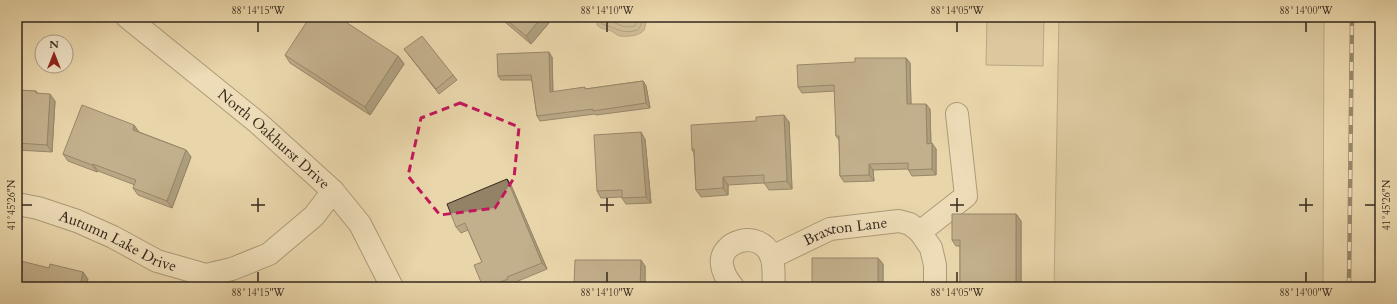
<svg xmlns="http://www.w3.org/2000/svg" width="1397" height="304" font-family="Cardo,serif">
  <rect width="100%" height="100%" fill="#e9d6aa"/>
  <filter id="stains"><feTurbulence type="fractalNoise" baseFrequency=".005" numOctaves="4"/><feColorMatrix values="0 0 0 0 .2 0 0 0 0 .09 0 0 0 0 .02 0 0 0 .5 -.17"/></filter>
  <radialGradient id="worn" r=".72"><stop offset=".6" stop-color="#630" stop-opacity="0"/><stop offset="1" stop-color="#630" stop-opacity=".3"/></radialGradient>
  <!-- green -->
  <g fill="#cab892" stroke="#807057">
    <path d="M987,17H1044L1043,66L986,65Z"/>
    <path d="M1059,17H1324L1323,287H1054Z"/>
  </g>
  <!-- water -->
  <path fill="#ac9b7a" stroke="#7c6d54" d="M597,17H646C646,21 646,26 644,30C640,36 627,37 620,36C616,35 613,31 609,30C604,29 601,29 597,25Z"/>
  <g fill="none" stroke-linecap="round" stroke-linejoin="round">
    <!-- shore -->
    <g stroke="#70624b" stroke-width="1">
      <path d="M601,17L602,24C616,28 623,35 638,30L641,25L642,17"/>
      <path d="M606,17L607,20C619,23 621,29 635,26L637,17"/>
    </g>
    <!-- street casing -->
    <g stroke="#625440" stroke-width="24">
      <g id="street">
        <path id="s1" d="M127,17L258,123L333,191L360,224L392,287"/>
        <path id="s2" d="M17,204L38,208L77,221L113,237L157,261L206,275L232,269L269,254L314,216L333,191"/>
        <path d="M920,232L966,196L957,114"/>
        <path id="s3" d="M772,257L830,229L899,221L910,224L920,232L931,248L935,265V287"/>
        <path d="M733,287C728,281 723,273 722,265C718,241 760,228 771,256C774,262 774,280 773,287"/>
      </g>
    </g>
    <!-- street -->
    <use href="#street" stroke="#f1e4c8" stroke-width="22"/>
    <!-- rail casing -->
    <g stroke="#35281c" stroke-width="4.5">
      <path id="rail" d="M1349,287L1352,17"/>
    </g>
    <!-- rail -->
    <use href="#rail" stroke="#f1e4c8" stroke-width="3" stroke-dasharray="9" stroke-linecap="butt"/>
  </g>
  <!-- wall -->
  <g fill="#7e7058" stroke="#35281c">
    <path d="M499,17H554L531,44Z"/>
    <path d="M723,17H742L741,22Z"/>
    <path d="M404,49L453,75L457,80L439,94Z"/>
    <path d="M285,55L398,56L404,64L370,115L290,63Z"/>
    <path d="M552,57L553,92L586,89L643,81L646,86L650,108L596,115L595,114L540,121L537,116L532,80H501L498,76Z"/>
    <path d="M906,58L910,63L911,104L930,109L931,143L936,149V175L912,176L908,169L873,170L874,181L844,182L840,176L839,140L836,136L835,91L802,93L798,87Z"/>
    <path d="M17,90L36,91L37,93L55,101L52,152L17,150Z"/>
    <path d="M789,122L792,189L769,190L764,183L728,185V195L701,197L696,190L694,153L692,150Z"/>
    <path d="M134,125L139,132L186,150L191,157L172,208L138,195L133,188L135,185L98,171L97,172L68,161L63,154Z"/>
    <path d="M645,139L651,203L626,204L622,198V197L601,198L597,191Z"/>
    <path d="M511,185L547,269L511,284L512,285L507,287H483L482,262L468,230L461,233L456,227Z"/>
    <path d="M1016,214L1021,221V287H951L960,283V246H956L952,240Z"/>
    <path d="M878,258L883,264V287H815L812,283Z"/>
    <path d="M645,266V287H576L574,285Z"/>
  </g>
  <!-- shaded-wall -->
  <g fill="#675b47" stroke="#35281c">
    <path d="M542,17H554L531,44L526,36Z"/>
    <path d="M737,17H742L741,22Z"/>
    <path d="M549,52L552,57L553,97L550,92Z"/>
    <path d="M398,56L404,64L370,115L365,107Z"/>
    <path d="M906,58L910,63L911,110L907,104Z"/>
    <path d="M643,81L646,86L650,108L646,103Z"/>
    <path d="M50,94L55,101L52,152L47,145Z"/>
    <path d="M926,104L930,109L931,149L927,144Z"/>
    <path d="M784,115L789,122L792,189L787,181Z"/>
    <path d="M134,125L139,133L133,130Z"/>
    <path d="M641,132L645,139L651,203L646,197Z"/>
    <path d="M932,143L936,149V175L932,169Z"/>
    <path d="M186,150L191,157L172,208L167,201Z"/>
    <path d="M93,164L98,171L97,172L92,165Z"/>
    <path d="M869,164L873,170L874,181L869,175Z"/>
    <path d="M723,177L728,185V195L723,188Z"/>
    <path d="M507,179L511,185L547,269L542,263Z"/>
    <path d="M1016,214L1021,221V287H1016Z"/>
    <path d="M878,258L883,264V287H881L878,283Z"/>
    <path d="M641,260L645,266V287H640Z"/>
    <path d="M83,272L88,279L86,287H80Z"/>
  </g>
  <!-- building -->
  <g fill="#938266" stroke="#35281c">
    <path d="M310,17H338L398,56L365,107L285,55Z"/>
    <path d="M503,17H542L526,36Z"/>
    <path d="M422,36L453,75L436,89L404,49Z"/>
    <path d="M549,52L550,92L585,87V89L643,81L646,103L593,111V109L537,116L531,75L498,76L497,54Z"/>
    <path d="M855,58H906L907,104H926L927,144L932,143V169L908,170V163L869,164V175L840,176L839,136H836L834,85L798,87L797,65L855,62Z"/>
    <path d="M17,90L36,91V93L50,94L47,145L17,143Z"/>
    <path d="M82,105L134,125L133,130L186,150L167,201L133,188L136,180L93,164L92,165L63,154Z"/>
    <path d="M784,115L787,181L764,183V175L723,177V188L696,190L694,149L692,150L691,125L756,121V117Z"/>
    <path d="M641,132L646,197L622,198V190L597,191L594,135Z"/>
    <path d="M507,179L542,263L507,277L508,279L487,287H483L474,265L482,262L465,223L456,227L447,204Z"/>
    <path d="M952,214H1016V287H951V283H960V240H952Z"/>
    <path d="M812,258H878V283H869V287H821V283H812Z"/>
    <path d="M17,260L49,268L50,264L83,272L80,287H17Z"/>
    <path d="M575,260H641L640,287H584V285H574Z"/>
    <path d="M313,282L314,287H297Z"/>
  </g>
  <!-- marked area -->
  <path d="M0 0H1397V304H0ZM460,103L519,127L514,178L495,208L440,215L408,176L421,118Z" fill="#e9d6aa" fill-opacity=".55" fill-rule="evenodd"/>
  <path fill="none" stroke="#c2185b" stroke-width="3" stroke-dasharray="8 5" stroke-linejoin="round" d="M460,103L519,127L514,178L495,208L440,215L408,176L421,118Z"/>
  <!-- ticks -->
  <path fill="none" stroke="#35281c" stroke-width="1.5" d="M258,22V32M607,22V32M957,22V32M1306,22V32M258,198V212M607,198V212M957,198V212M1306,198V212M22,205H32M251,205H265M600,205H614M950,205H964M1299,205H1313M1365,205H1375M258,272V282M607,272V282M957,272V282M1306,272V282"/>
  <g text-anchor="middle" stroke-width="3.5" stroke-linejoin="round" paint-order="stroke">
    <!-- street labels -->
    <g font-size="15" fill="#35281c" stroke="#f1e4c8">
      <text dy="5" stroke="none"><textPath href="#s1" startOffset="191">North Oakhurst Drive</textPath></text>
      <text dy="5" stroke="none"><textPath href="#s3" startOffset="79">Braxton Lane</textPath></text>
      <text dy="5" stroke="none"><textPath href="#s2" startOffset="108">Autumn Lake Drive</textPath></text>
    </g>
  </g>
  <!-- margin -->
  <rect width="1397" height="304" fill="none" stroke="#e9d6aa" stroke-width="44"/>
  <!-- north arrow -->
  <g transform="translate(54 54)"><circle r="19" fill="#f1e4c8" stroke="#a69983"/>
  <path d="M0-3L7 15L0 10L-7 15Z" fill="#8f2418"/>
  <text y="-6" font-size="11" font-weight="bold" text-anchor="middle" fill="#35281c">N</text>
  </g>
  <rect x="22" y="22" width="1353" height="260" fill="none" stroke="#35281c" stroke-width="1.5"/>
  <g font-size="10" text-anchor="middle" fill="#35281c">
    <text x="258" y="14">88°14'15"W</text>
    <text x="607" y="14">88°14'10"W</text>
    <text x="957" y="14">88°14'05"W</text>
    <text x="1306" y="14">88°14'00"W</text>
    <text transform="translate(11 205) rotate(-90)" y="4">41°45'26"N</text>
    <text transform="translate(1386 205) rotate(-90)" y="4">41°45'26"N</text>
    <text x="258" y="296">88°14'15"W</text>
    <text x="607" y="296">88°14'10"W</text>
    <text x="957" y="296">88°14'05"W</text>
    <text x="1306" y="296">88°14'00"W</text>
  </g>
  <rect width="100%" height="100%" filter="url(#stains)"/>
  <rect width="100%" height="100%" fill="url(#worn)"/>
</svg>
